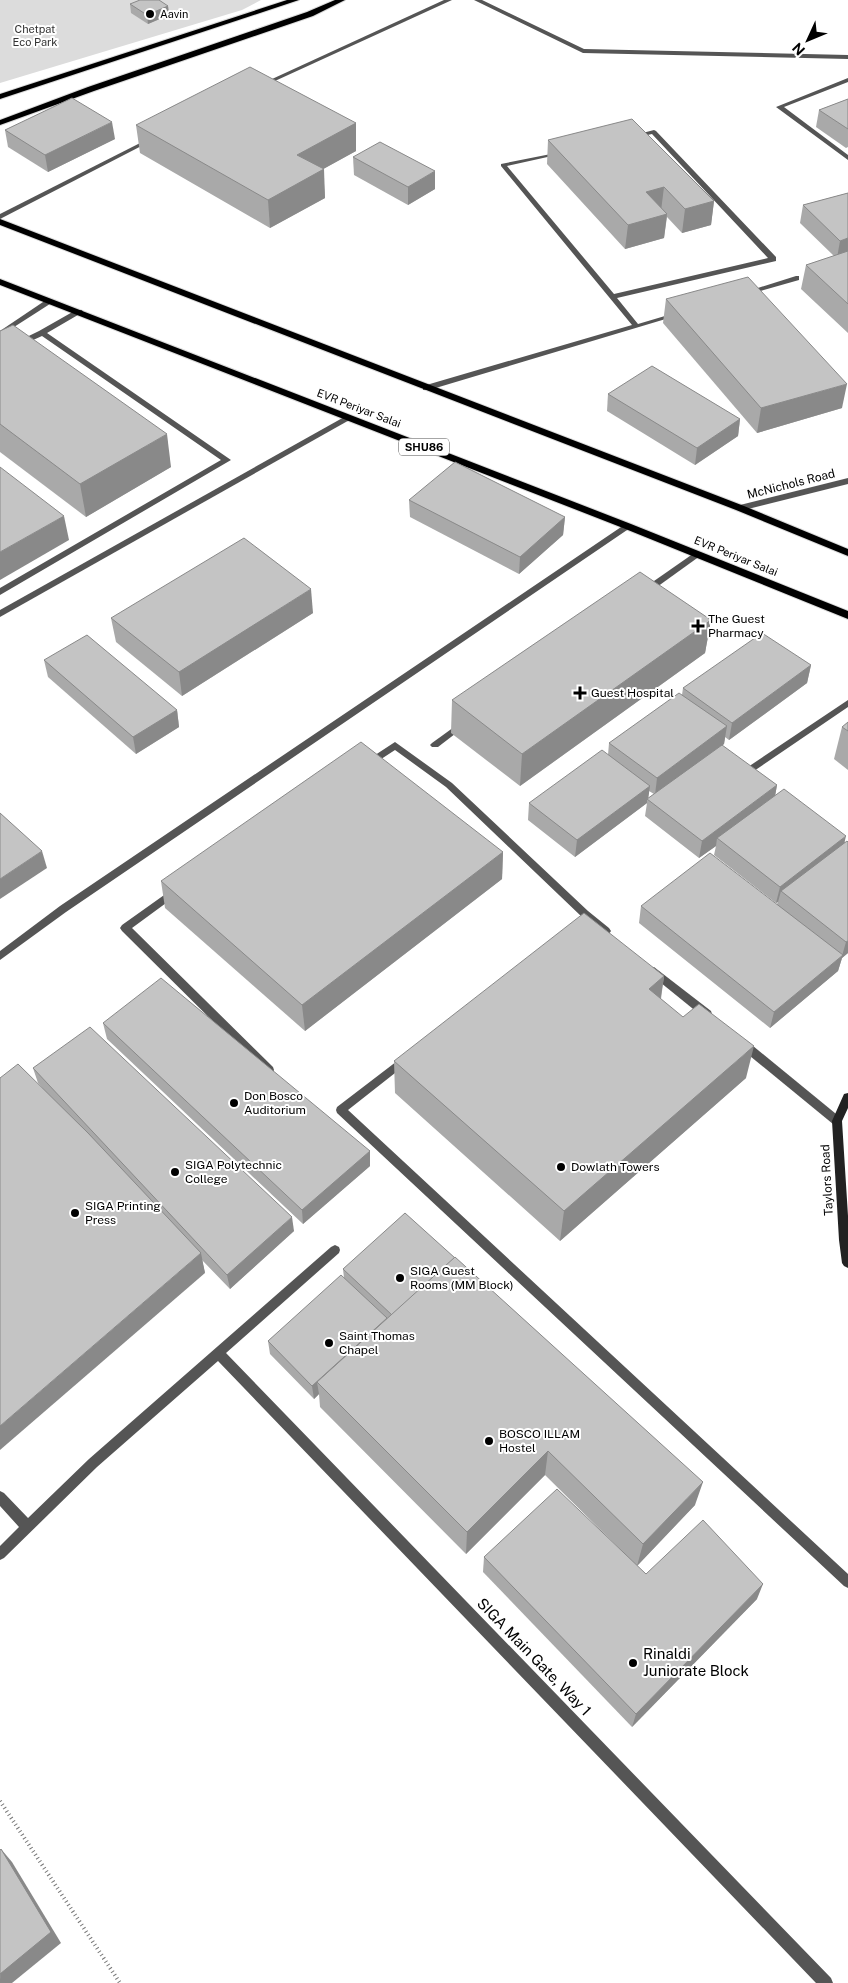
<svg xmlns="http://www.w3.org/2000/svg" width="848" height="1983" font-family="'Public Sans',sans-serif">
  <rect width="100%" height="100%" fill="#fff"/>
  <!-- green -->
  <path fill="#dcdcdc" d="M0,0H261L242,10L0,83Z"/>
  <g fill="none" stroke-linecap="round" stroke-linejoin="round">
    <!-- primary casing -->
    <g stroke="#dbdbdb" stroke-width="2">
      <g id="primary">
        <path d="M287,0H299L0,99V94Z"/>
        <path d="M335,0H345L313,16L94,91L0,125V120L88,87L307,12Z"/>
        <path d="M0,219L744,506L848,549V556L736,510L0,225Z"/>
        <path d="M0,279L631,524L848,611V619L623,528L0,285Z"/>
      </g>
    </g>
    <!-- path -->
    <path stroke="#777" stroke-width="4" stroke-dasharray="1 3" stroke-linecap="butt" d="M0,1801L120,1983"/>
    <!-- lane -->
    <g fill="#555" fill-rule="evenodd">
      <path d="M444,0H452L264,86L259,85Z"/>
      <path d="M474,0H482L584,49L848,55V59L583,53Z"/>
      <path d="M848,78V82L784,107L848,155V160L776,107Z"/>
      <path d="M654,130L656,131L776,257V261L617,298L638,324L675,313L679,315L429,390H423V386L632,325L501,166V164L561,152V154L507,166L614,294L768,258L652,134L634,138L631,136Z"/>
      <path d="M148,139L153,140L0,219V214Z"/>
      <path d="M796,276H799V280L746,295L742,293Z"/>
      <path d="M46,300H52L53,302L0,336V331Z"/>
      <path d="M76,310H82L83,312L47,333L231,460L0,595V588L221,460L42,336L0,355V350L39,331Z"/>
      <path d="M697,551L701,554L700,556L650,592H644V588Z"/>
      <path d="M461,722L464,723L465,725L464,727L438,747H432L430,745L432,743Z"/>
    </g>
    <!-- street -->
    <g fill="#555" fill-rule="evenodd">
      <path d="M346,416H352L353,418L0,617V610Z"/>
      <path d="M848,478V484L740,511L736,508L740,505Z"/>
      <path d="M627,523L631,526L630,528L66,912L0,960V951L60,906Z"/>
      <path d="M848,700V707L751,773L750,776C746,778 743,777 740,773L742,771Z"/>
      <path d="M395,742L452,783L588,911L609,928L611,931L609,934H603L582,917L446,787L395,750L372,765H366L364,763L366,761Z"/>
      <path d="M174,888L177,889L179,892L177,895L132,928L273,1067L274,1070L273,1073L269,1074L265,1073L122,931L120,928L122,925Z"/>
      <path d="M654,967L711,1011L712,1014L711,1017H703L650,974L649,971L650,968Z"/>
      <path d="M743,1040L747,1041L841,1118L842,1121L841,1124L837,1125L833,1124L739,1047L738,1044L739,1041Z"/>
      <path d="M405,1055L409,1056L410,1059L409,1062L348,1110L848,1574V1588L844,1586L337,1113L336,1110L337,1107Z"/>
      <path d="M335,1245L339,1247L340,1250L339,1253L226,1353L831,1978L833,1983H816L218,1361L97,1467L4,1558L0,1560V1546L19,1527L0,1506V1491L4,1493L28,1518L89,1459L331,1247Z"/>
    </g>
    <!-- secondary -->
    <path fill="#222" fill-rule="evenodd" d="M848,1093V1108L842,1121L848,1216V1268L844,1266L842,1263L839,1240L832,1121L844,1094Z"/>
    <!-- primary -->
    <use href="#primary" fill="#000" fill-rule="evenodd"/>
  </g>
  <!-- wall -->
  <g fill="#a9a9a9" fill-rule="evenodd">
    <path d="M130,4L168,6L169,15L148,24L131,13Z"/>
    <path d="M848,99V147L846,148L816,127L819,110Z"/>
    <path d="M356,123V151L323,169L325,198L270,228L140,153L136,125Z"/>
    <path d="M5,130L115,139L48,172L8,147Z"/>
    <path d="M548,140L714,201L711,225L682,233L667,217L664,238L625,249L547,164Z"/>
    <path d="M353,157L435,189L408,205L354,175Z"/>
    <path d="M848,193V333L801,289L806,265L834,256L800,223L803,205Z"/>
    <path d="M666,299L842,408L757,433L663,323Z"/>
    <path d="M0,331L171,467L86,517L0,452Z"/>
    <path d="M608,394L740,419L738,436L695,465L607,411Z"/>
    <path d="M409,500L565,517L563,535L519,574L410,517Z"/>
    <path d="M313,613L182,696L116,642L111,618Z"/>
    <path d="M711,620L705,653L520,786L451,733L452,700Z"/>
    <path d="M44,660L177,710L179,727L136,754L48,677Z"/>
    <path d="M811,665L807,683L729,740L725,737L724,744L710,754L777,785L775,796L845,842H848V953L842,958L838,971L770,1028L639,923L641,906L777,904L778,902L776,903L714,855L716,846L699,858L645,816L647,803L575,857L528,820L529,803L608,755L609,743L682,695L683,688ZM649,791L654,794L648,798Z"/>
    <path d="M848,722V770L834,759L842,727Z"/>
    <path d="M503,852L502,879L305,1031L165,908L161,881Z"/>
    <path d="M664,976L661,999L746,1078L560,1241L395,1093L394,1061Z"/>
    <path d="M103,1023L370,1151V1166L303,1224L107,1039Z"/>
    <path d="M33,1068L294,1231L230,1289L202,1260L205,1273L38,1083Z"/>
    <path d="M343,1269L695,1505L637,1566L545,1475L466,1554L320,1407L319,1394L314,1399L270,1354L268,1341L344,1278Z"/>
    <path d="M484,1557L646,1574L757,1599L632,1727L483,1572Z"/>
  </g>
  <!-- shaded-wall -->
  <g fill="#898989">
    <path d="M168,6L169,15L148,24L147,15Z"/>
    <path d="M112,122L115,139L48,172L45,155Z"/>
    <path d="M356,123V151L298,183L297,155Z"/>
    <path d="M324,169L325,198L270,228L268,200Z"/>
    <path d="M435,171V189L408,205V187Z"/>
    <path d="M664,187L661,211L646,192Z"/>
    <path d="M714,201L711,225L682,233L685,209Z"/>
    <path d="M667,214L664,238L625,249L628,225Z"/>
    <path d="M848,238V255L837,258L840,241Z"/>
    <path d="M847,384L842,408L757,433L761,408Z"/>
    <path d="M740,419L738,436L695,465L697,448Z"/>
    <path d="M167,434L171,467L86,517L80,484Z"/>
    <path d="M64,516L69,540L0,580V552Z"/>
    <path d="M565,517L563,535L519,574L520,557Z"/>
    <path d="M311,589L313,613L182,696L179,672Z"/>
    <path d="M711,620L705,653L520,786L522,754Z"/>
    <path d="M811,665L807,683L729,740L732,723Z"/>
    <path d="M177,710L179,727L136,754L133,737Z"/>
    <path d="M727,726L724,744L655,795L657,778Z"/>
    <path d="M777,785L774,802L717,838L716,846L699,858L702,841Z"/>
    <path d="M650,786L648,800L647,799V803L575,857L577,840Z"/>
    <path d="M846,836L842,853L781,891L778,902L776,903L780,887Z"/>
    <path d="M42,851L47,868L0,899V879Z"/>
    <path d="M503,852L502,879L305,1031L302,1005Z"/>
    <path d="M848,941V953L842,958L838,971L770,1028L774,1012L842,956L846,942Z"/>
    <path d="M664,976L659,1009L649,989Z"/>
    <path d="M754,1046L746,1078L560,1241L564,1211Z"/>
    <path d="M370,1151V1166L303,1224L302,1210Z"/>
    <path d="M292,1217L294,1231L230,1289L227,1275Z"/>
    <path d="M201,1253L205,1273L0,1450V1426Z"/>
    <path d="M387,1318L317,1382L319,1394L314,1399L312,1386Z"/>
    <path d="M548,1451L545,1475L466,1554L467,1532Z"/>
    <path d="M703,1482L695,1505L637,1566L643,1544Z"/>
    <path d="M763,1584L757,1599L632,1727L636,1714Z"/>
    <path d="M1,1849L12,1862L61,1943L12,1983H0Z"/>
  </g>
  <!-- building -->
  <g fill="#c4c4c4" stroke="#898989">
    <path d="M140,0H159L168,6L147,15L130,4Z"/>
    <path d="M250,67L356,123L297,155L324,169L268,200L136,125Z"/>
    <path d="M72,98L112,122L45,155L5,130Z"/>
    <path d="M848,99V129L819,110Z"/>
    <path d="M632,119L714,201L685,209L664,187L646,192L667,214L628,225L548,140Z"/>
    <path d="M380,142L435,171L408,187L353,157Z"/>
    <path d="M848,193V238L840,241L803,205Z"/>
    <path d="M848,251V304L806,265Z"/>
    <path d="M748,277L847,384L761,408L666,299Z"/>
    <path d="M13,325L167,434L80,484L0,424V331Z"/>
    <path d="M652,366L740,419L697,448L608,394Z"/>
    <path d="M455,462L565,517L520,557L409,500Z"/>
    <path d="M0,467L64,516L0,552Z"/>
    <path d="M244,538L311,589L179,672L111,618Z"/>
    <path d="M640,572L711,620L522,754L452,700Z"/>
    <path d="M762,633L811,665L732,723L683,688Z"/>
    <path d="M87,635L177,710L133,737L44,660Z"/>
    <path d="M679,693L727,726L657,778L609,743Z"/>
    <path d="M848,722V731L842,727Z"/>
    <path d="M361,742L503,852L302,1005L161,881Z"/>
    <path d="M722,745L777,785L702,841L647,799Z"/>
    <path d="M602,750L650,786L577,840L529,803Z"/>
    <path d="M784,789L846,836L780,887L717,838Z"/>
    <path d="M0,813L42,851L0,879Z"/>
    <path d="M847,841L848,842V941L846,942L781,891Z"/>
    <path d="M710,853L843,955L774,1012L641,906Z"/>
    <path d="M584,913L664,976L649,989L683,1017L699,1004L754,1046L564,1211L394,1061Z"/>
    <path d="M161,978L370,1151L302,1210L103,1023Z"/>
    <path d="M90,1027L292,1217L227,1275L33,1068Z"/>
    <path d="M18,1064L88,1133L201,1253L0,1426V1078Z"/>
    <path d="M405,1213L455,1258L392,1315L343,1269Z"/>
    <path d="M455,1257L703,1482L643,1544L548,1451L467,1532L317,1382Z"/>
    <path d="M341,1275L387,1318L312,1386L268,1341Z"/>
    <path d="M557,1489L646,1574L703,1520L763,1584L636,1714L484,1557Z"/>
    <path d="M1,1849L51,1932L0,1974V1850Z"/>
  </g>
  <!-- markers -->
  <g fill="#000" stroke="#fff" stroke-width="2">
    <circle cx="150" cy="14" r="5"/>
    <path d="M695.5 618.5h5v5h5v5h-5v5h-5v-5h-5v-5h5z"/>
    <path d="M577.5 685.5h5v5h5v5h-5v5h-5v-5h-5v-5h5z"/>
    <circle cx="234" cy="1103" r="5"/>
    <circle cx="561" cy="1167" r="5"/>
    <circle cx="175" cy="1172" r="5"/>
    <circle cx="75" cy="1213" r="5"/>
    <circle cx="400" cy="1278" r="5"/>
    <circle cx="329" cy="1343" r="5"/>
    <circle cx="489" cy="1441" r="5"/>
    <circle cx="633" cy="1663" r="5"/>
  </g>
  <g text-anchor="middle" stroke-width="4" stroke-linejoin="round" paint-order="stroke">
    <!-- far-poi labels -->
    <g font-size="11" fill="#000" stroke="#fff" text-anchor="start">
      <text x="160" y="18">Aavin</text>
    </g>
    <!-- far-park labels -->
    <g font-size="11" fill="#333" stroke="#fff">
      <text x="35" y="33">Chetpat<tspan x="35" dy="13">Eco Park</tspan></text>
    </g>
    <!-- far-street labels -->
    <g font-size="11" fill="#000" stroke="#fff">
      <text transform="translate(359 408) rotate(21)" y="4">EVR Periyar Salai</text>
      <text transform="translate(736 556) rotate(22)" y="4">EVR Periyar Salai</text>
    </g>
    <!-- shield labels -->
    <rect fill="#fff" stroke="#4c4c4c" stroke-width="1" x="399" y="438.5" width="50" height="17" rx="4"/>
    <g font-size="11" font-weight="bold" fill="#000">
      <text x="424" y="451">SHU86</text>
    </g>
    <!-- street labels -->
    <g font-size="12" fill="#000" stroke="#fff">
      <text transform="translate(791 484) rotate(-14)" y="4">McNichols Road</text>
      <text transform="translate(827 1180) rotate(-93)" y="4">Taylors Road</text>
    </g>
    <!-- poi labels -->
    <g font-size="12" fill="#000" stroke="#fff" text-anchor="start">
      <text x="708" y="623">The Guest<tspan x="708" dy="14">Pharmacy</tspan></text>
      <text x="591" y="697">Guest Hospital</text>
      <text x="244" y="1100">Don Bosco<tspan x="244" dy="14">Auditorium</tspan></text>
      <text x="185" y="1169">SIGA Polytechnic<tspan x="185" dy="14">College</tspan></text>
      <text x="571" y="1171">Dowlath Towers</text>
      <text x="85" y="1210">SIGA Printing<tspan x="85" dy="14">Press</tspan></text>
      <text x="410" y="1275">SIGA Guest<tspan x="410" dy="14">Rooms (MM Block)</tspan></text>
      <text x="339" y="1340">Saint Thomas<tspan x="339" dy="14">Chapel</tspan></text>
      <text x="499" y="1438">BOSCO ILLAM<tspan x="499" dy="14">Hostel</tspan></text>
    </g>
    <!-- near-poi labels -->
    <g font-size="15" fill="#000" stroke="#fff" text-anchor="start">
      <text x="643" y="1659">Rinaldi<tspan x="643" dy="17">Juniorate Block</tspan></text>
    </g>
    <!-- near-street labels -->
    <g font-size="15" fill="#000" stroke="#fff">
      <text transform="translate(534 1657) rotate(46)" y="5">SIGA Main Gate, Way 1</text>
    </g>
  </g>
  <!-- north arrow -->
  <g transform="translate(808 40) rotate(226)" stroke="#ffffff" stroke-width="4" paint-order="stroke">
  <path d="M0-4L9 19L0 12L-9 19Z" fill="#000000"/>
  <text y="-8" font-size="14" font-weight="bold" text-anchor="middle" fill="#000000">N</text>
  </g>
</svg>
